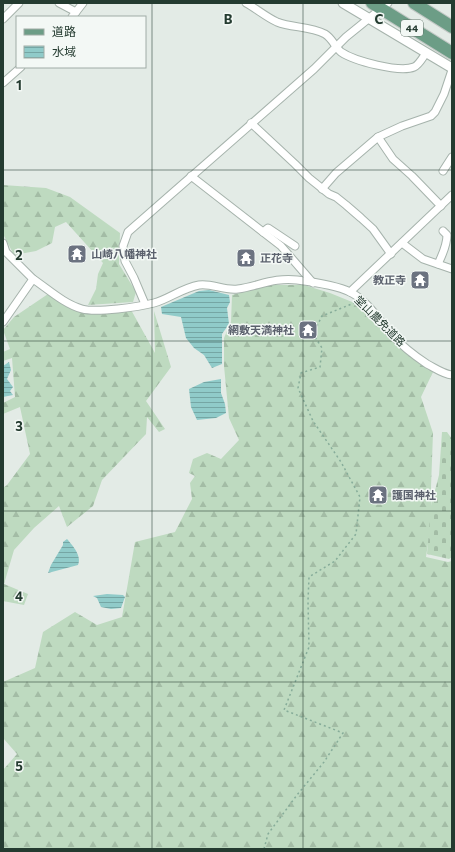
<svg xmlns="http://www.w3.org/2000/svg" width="455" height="852" font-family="Commissioner,'Noto Sans JP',sans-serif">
  <defs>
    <pattern id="forest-firs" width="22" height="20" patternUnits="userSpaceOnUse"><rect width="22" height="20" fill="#bedac0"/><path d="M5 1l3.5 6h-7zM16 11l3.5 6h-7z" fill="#a3bca5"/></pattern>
    <pattern id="cemetery-stones" width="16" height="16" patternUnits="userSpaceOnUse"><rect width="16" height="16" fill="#bedac0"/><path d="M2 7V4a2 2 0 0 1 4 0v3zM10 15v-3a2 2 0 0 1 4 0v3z" fill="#a3bca5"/></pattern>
    <pattern id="water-rules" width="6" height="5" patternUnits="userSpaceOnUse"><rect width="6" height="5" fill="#90cbc9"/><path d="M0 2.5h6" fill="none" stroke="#75a6a4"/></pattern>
  </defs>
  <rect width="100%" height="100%" fill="#e3ebe6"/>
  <!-- forest -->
  <g fill="url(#forest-firs)">
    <path d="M3,185L46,188L70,197L120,233L119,264L136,292L133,302L88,305L96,289L98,274L103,263L66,222L55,227L52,243L36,251L14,255L3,234Z"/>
    <path d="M269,285H304L330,293L362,306L395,343L433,372L421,397L433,433L431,487L432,516L426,557L448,562L452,561V849H3V770L17,754L3,738V682L35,668L43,632L75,612L97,625L122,617L135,542L175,532L192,499L190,483L195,476L189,473L193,459L207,453L221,459L239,440L229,418L224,366V338L231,322L232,295Z"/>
    <path d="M48,294L72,309L97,313L130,308L155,353L154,311L171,367L146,401L165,429L159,432L147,417L146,434L102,480L93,506L67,527L59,506L34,528L14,550L4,584L28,594L24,605L3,601V488L7,485L30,454L20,407L3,414V403L15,397L12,358L3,361V352L10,349L3,330L14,317Z"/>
  </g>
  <!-- cemetery -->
  <path fill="url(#cemetery-stones)" d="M442,432H447L452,439V557L449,559L427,554L431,506L439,475Z"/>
  <!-- water -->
  <g fill="url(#water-rules)">
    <path d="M209,290L229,295L230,302L227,308L229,324L222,334V364L212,368L204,355L194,348L186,338L181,317L162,314L161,307L199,291Z"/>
    <path d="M9,362L11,370L7,379L13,387L10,391L13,395L3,397V366Z"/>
    <path d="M221,379V393L225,404L226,413L216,418L197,420L191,407L189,389L204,382Z"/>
    <path d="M67,539C73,546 82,556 78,565L48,573L51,565L63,545V542Z"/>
    <path d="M107,594L123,595L125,597L121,608L111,609L101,607L97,598L93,596Z"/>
  </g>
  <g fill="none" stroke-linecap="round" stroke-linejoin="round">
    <!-- minor casing -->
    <g stroke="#a6b3ac" stroke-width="9">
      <g id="minor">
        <path d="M59,3L76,12"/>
        <path d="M246,3C257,9 266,17 277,22C292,28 310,26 325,34C332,38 335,47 341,52C354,61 400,73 414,67C419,65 423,57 426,53"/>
        <path d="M72,17L83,3"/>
        <path d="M3,19L19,3"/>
        <path d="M3,83L21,67"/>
        <path d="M251,123L295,164L309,178L329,194L336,197L346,205L361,218L373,229L391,254"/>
        <path d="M378,137L393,159L412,176L441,206"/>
        <path d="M443,171L452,157"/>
        <path d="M191,176L281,246L313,283"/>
        <path d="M322,189L336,173L378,137L402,126L431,116L435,112L444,94L452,70"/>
        <path d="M263,232L268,228L295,246"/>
        <path d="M3,243L6,252L33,279"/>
        <path d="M402,243L423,259L452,269"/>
        <path d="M438,264C442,255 447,246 447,235L443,231"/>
        <path d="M350,292L452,195"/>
        <path d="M145,304L134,278L125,261L123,246L128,232L314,69L346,37L388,3"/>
        <path d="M3,322L33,279C48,289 64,304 82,309C97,313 138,307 154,303C169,299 182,288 199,285C212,283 224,291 238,289C258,286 276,277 297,280C313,282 336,285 350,292C368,301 379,320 392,335C402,346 415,356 427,364C435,368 443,374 452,375"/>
      </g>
    </g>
    <!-- tertiary casing -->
    <g stroke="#a6b3ac" stroke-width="11">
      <path id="tertiary" d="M343,3L452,68"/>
    </g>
    <!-- primary casing -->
    <g stroke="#c2c8c5" stroke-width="14">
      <g id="primary">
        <path d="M372,3L452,53"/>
        <path d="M414,3L452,27"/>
      </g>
    </g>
    <!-- path -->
    <path stroke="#86ac99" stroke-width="1.5" stroke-dasharray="2 3" stroke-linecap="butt" d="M264,849L268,834L297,795L324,762L343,733L284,710L309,647L308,601L309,577L335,561L356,534L360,497L341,462L313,421L298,388L301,373L320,367L322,348L313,334L322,316L354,303"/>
    <!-- minor -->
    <use href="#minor" stroke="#fff" stroke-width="7"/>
    <!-- tertiary -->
    <use href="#tertiary" stroke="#fff" stroke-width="9"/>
    <!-- primary -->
    <use href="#primary" stroke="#6c9d86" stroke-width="12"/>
  </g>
  <!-- grid -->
  <path fill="none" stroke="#243b30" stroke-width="1" stroke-opacity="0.55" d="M152,3V849M303,3V849M3,170H452M3,341H452M3,511H452M3,682H452"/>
  <!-- icons -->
  <defs>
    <g id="temple-square" transform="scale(1)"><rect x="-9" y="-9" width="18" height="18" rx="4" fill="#6b7280" stroke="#f3f8f5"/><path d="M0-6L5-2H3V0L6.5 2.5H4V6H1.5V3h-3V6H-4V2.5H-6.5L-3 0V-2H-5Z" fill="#fff"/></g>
  </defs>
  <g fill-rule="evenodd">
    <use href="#temple-square" x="77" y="254"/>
    <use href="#temple-square" x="246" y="258"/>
    <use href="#temple-square" x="420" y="280"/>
    <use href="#temple-square" x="308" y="330"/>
    <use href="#temple-square" x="378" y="495"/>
  </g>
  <g text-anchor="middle" stroke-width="3" stroke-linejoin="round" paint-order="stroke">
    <!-- shield labels -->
    <rect fill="#f3f8f5" stroke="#62746b" stroke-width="1" x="401" y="20" width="22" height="16" rx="3"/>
    <g font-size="10" font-weight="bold" fill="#243b30">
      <text x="412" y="32">44</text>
    </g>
    <!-- worship labels -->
    <g font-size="11" font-weight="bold" fill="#5b616d" stroke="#f3f8f5" text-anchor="start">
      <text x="91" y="258">山崎八幡神社</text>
      <text x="260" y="262">正花寺</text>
      <text x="406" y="284" text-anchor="end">教正寺</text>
      <text x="294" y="334" text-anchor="end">網敷天満神社</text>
      <text x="392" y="499">護国神社</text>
    </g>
    <!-- street labels -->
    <g font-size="11" fill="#243b30" stroke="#f3f8f5">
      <text transform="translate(380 321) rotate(45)" y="4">堂山農免道路</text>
    </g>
  </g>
  <g font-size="13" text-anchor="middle" font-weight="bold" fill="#243b30" stroke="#f3f8f5" stroke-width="3" stroke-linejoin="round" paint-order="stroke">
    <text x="228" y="24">B</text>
    <text x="379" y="24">C</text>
    <text x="19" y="90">1</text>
    <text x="19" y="260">2</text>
    <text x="19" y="431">3</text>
    <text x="19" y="601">4</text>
    <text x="19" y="771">5</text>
  </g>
  <!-- border -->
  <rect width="455" height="852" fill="none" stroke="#243b30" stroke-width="8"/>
  <!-- legend -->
  <rect x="16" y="16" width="130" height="52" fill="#f3f8f5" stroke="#a0aca6"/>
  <rect x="24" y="29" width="20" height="6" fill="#6c9d86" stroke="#a0aca6"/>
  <text x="52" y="36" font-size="12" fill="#243b30">道路</text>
  <rect x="24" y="46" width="20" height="12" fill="url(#water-rules)" stroke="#a0aca6"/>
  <text x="52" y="56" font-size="12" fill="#243b30">水域</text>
</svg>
